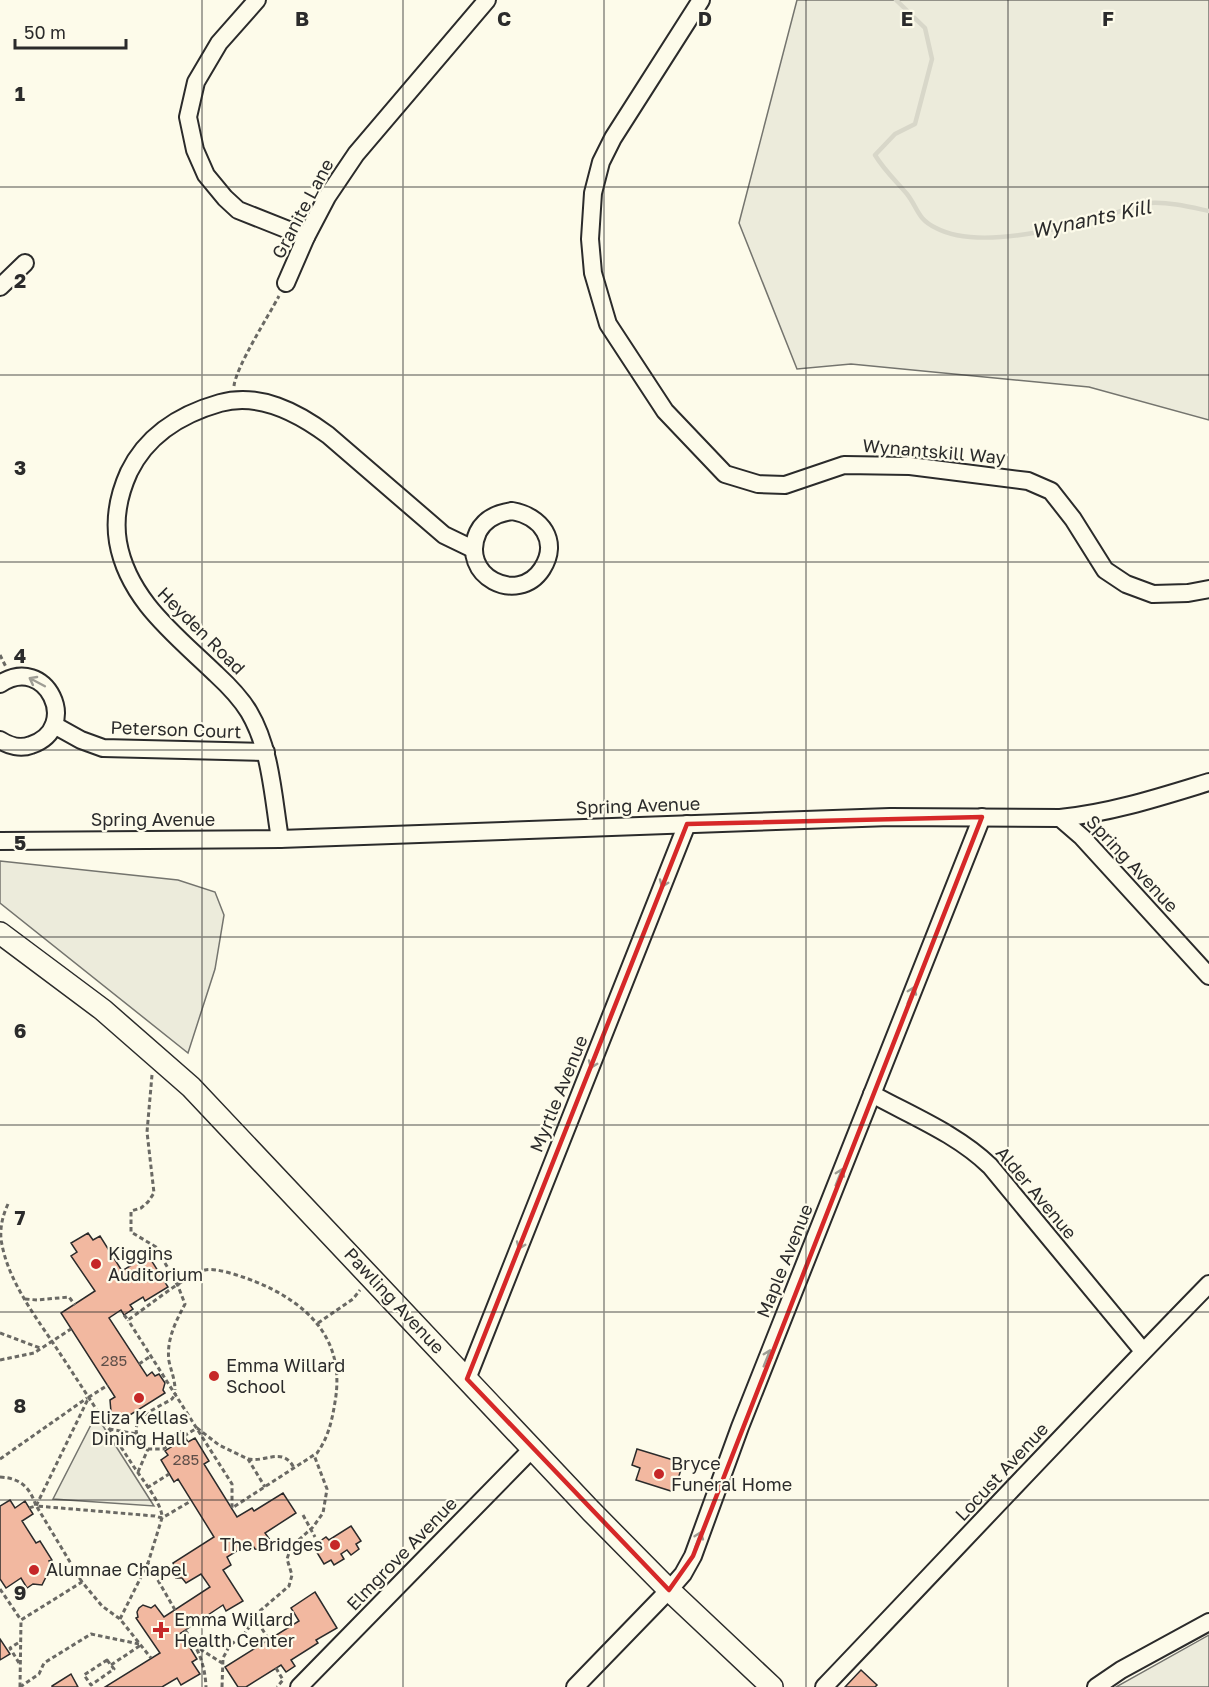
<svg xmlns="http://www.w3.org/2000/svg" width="1209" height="1687" font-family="'Golos Text',sans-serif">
  <rect width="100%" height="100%" fill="#fdfbea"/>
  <!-- green -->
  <g fill="#ecebdb" stroke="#74746e" stroke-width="1.5">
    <path d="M797,0H1209V420L1089,387L851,364L797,369L739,223Z"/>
    <path d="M0,861L178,880L215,892L224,915L215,969L188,1053L0,903Z"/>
    <path d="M96,1415L154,1506L53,1499Z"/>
    <path d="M1209,1635V1687H1116Z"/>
  </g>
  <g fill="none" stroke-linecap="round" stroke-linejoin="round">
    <!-- stream -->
    <path stroke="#d8d7c9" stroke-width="4.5" d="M896,0L925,28L932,59L915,124L895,134L875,155C884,170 896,181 907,194C918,208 917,219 936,228C977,250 1059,229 1102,217C1117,213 1135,205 1150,203C1170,202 1190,207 1209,211"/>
  </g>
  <!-- building -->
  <g fill="#f2b8a0" stroke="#2b2b2b" stroke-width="1.5">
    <path d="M88,1233L93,1240L100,1236L122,1271L148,1255L168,1287L145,1301L143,1297L130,1305L133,1309L124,1315L121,1310L109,1318L147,1376L152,1372L155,1376L159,1374L165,1383L163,1390L165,1393L122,1420L121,1418L114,1417L111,1412L110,1400L115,1397L61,1313L95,1291L71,1256L77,1252L71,1243Z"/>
    <path d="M181,1431L188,1442L195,1438L209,1461L204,1464L237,1517L252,1508L254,1511L283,1493L296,1513L265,1533L270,1540L268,1548L261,1550L255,1549L251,1542L227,1557L231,1565L223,1570L243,1601L226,1611L223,1605L175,1637L178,1642L184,1638L197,1659L192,1662L200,1674L181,1685L177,1678L162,1687H105L160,1653L136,1618L138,1617L137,1612L139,1608L143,1605L151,1608L155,1605L164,1617L210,1587L201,1574L186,1583L182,1578H176L173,1573L175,1567L173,1563L214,1537L178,1479L174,1482L161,1460L168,1455L165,1451L174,1445L169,1438Z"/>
    <path d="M637,1449L683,1463L674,1492L636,1480L640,1468L632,1465Z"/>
    <path d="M10,1500L15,1508L25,1501L33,1514L22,1521L36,1543L40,1541L52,1560L49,1561L55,1571L46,1577L42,1585L33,1584L27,1588L21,1578L6,1588L0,1579V1506Z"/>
    <path d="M351,1526L361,1541L356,1544L359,1549L351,1555L347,1550L341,1554L344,1559L334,1565L331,1560L324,1564L313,1546L326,1537L329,1540Z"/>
    <path d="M315,1592L337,1628L316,1640L318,1643L291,1660L295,1666L286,1672L281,1665L246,1687H238L225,1667L299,1621L291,1608Z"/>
    <path d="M0,1639L10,1654L0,1660Z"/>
    <path d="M861,1670L877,1685L875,1687H845Z"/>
    <path d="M71,1674L78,1687H52V1686Z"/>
  </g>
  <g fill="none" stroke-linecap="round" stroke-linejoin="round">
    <!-- minor casing -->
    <g stroke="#2b2b2b" stroke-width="20">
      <g id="minor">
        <path d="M257,0L219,43L196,82L188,117L195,150L206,175L225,198L238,210L306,237"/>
        <path d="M701,0L613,138L601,162L593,193L590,239L593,273L608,324L665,411L725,474L758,484L785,485L844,465L910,466L1028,481L1051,491L1073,519L1105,570L1126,584L1153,594L1188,593L1209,589"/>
        <path d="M286,283L306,237L327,197L356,154L487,0"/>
        <path d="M0,287L25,263"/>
        <path d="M512,511C541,516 560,541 542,569C518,606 458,576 478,532C485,518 498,513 512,511Z"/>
        <path d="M0,684C46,653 82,728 31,745C21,749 9,746 0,740"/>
        <path d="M54,725L81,740L103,748L266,752"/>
        <path d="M1060,818L1082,837L1209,976"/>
        <path d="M280,839C273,797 271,749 249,712C240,697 229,686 216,674C177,636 128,600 118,542C114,518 119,494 129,472C147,435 181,414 220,403C259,392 297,412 328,435L444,535L473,549"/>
        <path d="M0,841L280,839L890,817L1060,818C1111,813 1160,797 1209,782"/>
        <path d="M872,1094C912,1116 957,1134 990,1166L1143,1351"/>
        <path d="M467,1379L687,824"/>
        <path d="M299,1687L532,1449"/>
        <path d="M575,1687L669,1590L683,1574L693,1556L740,1427L982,817"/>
        <path d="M824,1687C952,1553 1079,1417 1209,1284"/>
        <path d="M1096,1687L1121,1670L1209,1622"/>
      </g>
    </g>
    <!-- major casing -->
    <g stroke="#2b2b2b" stroke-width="24">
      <path id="major" d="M0,933L103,1010L191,1087L591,1511L669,1590L772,1687"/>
    </g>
    <!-- path -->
    <g stroke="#6a6964" stroke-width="3" stroke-dasharray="4.5 3" stroke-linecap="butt">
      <path d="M234,386C236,367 269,315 279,296"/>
      <path d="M0,655L6,667"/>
      <path d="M152,1075L147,1132L154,1193L148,1202L141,1208L131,1211V1232L156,1247L178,1286L185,1304C176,1321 166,1340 169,1361C171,1371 175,1379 175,1390"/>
      <path d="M8,1204C3,1215 0,1226 1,1239C7,1281 37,1318 59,1352C84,1390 109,1429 134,1467C142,1479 163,1505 162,1518L155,1516L36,1506L89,1397L108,1385"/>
      <path d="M25,1299L37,1300L69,1297L75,1305"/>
      <path d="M124,1315L128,1320C146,1308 186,1275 205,1270C216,1267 243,1277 254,1281C308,1303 346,1339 335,1402C332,1421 328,1438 317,1453L232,1508V1484L128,1320"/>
      <path d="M318,1323L353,1299L360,1290"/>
      <path d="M0,1333L40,1348"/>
      <path d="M0,1360L34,1353L71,1329"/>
      <path d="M139,1364L151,1356"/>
      <path d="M109,1429L137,1434"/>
      <path d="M184,1436L197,1428L219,1445L248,1459L265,1487"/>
      <path d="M173,1443L163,1449H148C118,1422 152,1411 172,1399L176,1393"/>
      <path d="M0,1459L87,1398"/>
      <path d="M248,1459C265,1463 283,1446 294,1468"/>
      <path d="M138,1472L148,1449"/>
      <path d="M0,1477C20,1478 30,1487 36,1506L29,1508"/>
      <path d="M147,1488L169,1474"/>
      <path d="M37,1507L82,1582"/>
      <path d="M303,1515L315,1537"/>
      <path d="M0,1589L21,1620"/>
      <path d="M175,1610L148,1563L162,1518L191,1501"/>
      <path d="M254,1616L269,1640"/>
      <path d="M120,1619L148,1563"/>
      <path d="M185,1630C198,1648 205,1664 206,1687"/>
      <path d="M200,1649L222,1663"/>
      <path d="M107,1660L114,1669L91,1685L84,1675Z"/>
      <path d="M19,1663L10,1648L21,1641"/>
      <path d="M111,1665L141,1645"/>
      <path d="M276,1668L283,1680L277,1687"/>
      <path d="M20,1687L21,1620L82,1582L102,1606L120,1619L151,1658"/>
      <path d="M20,1687L39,1674L44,1663L91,1634L139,1644"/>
      <path d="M222,1687L223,1658L230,1645L242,1637L250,1626L254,1616L289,1586L292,1575L287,1559L291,1547L313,1527L323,1513L327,1489L314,1455"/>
    </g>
    <!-- minor -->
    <use href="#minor" stroke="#fdfbea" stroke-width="16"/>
    <!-- major -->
    <use href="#major" stroke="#fdfbea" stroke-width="21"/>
  </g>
  <!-- one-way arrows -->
  <defs><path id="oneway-shaft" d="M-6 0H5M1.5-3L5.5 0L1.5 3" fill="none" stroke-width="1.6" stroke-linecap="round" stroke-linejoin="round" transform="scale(1.5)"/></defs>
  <g stroke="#9e9d94">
    <use href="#oneway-shaft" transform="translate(37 682) rotate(-152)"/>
    <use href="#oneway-shaft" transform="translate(665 879) rotate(112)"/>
    <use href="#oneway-shaft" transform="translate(911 995) rotate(-68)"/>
    <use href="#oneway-shaft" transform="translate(594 1060) rotate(112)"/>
    <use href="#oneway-shaft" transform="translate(839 1177) rotate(-68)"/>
    <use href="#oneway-shaft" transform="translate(522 1241) rotate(112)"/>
    <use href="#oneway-shaft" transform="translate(767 1358) rotate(-68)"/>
    <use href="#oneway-shaft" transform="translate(698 1540) rotate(-70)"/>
  </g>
  <!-- marked area -->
  <path fill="none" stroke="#d62828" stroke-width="4.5" stroke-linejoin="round" d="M982,817L693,1556L669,1590L467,1379L687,824Z"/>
  <!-- grid -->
  <path fill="none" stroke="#2b2b2b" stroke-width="1.5" stroke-opacity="0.55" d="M202,0V1687M403,0V1687M604,0V1687M806,0V1687M1008,0V1687M0,187H1209M0,375H1209M0,562H1209M0,750H1209M0,937H1209M0,1125H1209M0,1312H1209M0,1500H1209"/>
  <!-- markers -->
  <g fill="#c62828" stroke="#fdfbea" stroke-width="2">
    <circle cx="96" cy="1264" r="6"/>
    <circle cx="214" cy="1376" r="6"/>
    <circle cx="139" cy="1398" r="6"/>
    <circle cx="659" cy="1474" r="6"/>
    <circle cx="335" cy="1545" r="6"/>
    <circle cx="34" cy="1570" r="6"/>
    <path d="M158 1621h6v6h6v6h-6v6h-6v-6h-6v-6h6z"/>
  </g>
  <g text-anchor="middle" stroke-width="4.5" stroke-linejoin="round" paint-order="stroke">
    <!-- number labels -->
    <g font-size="15" fill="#5d4e48">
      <text x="114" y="1366">285</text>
      <text x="186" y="1465">285</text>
    </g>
    <!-- street labels -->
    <g font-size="18" fill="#2b2b2b" stroke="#fdfbea">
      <text transform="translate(303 209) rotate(-62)" y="6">Granite Lane</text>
      <text transform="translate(934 452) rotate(5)" y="6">Wynantskill Way</text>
      <text transform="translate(201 631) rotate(45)" y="6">Heyden Road</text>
      <text transform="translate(176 730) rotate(2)" y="6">Peterson Court</text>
      <text transform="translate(638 806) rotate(-2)" y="6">Spring Avenue</text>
      <text x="153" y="826">Spring Avenue</text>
      <text transform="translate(1132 864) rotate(47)" y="6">Spring Avenue</text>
      <text transform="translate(559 1094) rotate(-68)" y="6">Myrtle Avenue</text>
      <text transform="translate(1036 1193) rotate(50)" y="6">Alder Avenue</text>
      <text transform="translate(785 1261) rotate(-68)" y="6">Maple Avenue</text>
      <text transform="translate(394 1301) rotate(47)" y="6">Pawling Avenue</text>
      <text transform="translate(1002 1472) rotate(-47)" y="6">Locust Avenue</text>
      <text transform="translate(402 1554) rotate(-46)" y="6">Elmgrove Avenue</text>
    </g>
    <!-- poi labels -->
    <g font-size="18" fill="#2b2b2b" stroke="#fdfbea" text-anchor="start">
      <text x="108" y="1260">Kiggins<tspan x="108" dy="21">Auditorium</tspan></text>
      <text x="226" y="1372">Emma Willard<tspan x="226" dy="21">School</tspan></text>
      <text x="139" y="1424" text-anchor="middle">Eliza Kellas<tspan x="139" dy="21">Dining Hall</tspan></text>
      <text x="671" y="1470">Bryce<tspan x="671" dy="21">Funeral Home</tspan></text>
      <text x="323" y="1551" text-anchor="end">The Bridges</text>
      <text x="46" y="1576">Alumnae Chapel</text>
      <text x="174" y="1626">Emma Willard<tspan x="174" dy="21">Health Center</tspan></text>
    </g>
    <!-- water labels -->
    <g font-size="20" font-style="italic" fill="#2b2b2b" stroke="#fdfbea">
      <text transform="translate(1091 219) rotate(-12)" y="7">Wynants Kill</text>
    </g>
  </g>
  <g font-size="20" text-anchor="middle" font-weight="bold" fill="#2b2b2b" stroke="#fdfbea" stroke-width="4.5" stroke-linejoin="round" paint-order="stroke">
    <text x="302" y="26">B</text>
    <text x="504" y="26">C</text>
    <text x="705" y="26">D</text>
    <text x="907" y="26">E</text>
    <text x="1108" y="26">F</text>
    <text x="20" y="101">1</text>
    <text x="20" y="288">2</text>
    <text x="20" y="475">3</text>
    <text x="20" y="663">4</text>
    <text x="20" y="850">5</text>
    <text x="20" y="1038">6</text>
    <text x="20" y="1225">7</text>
    <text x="20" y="1413">8</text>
    <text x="20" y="1600">9</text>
  </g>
  <!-- scale -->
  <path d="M15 39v9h111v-9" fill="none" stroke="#2b2b2b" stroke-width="3"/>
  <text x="24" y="39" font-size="18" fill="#2b2b2b" stroke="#fdfbea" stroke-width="4.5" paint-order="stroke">50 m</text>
</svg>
